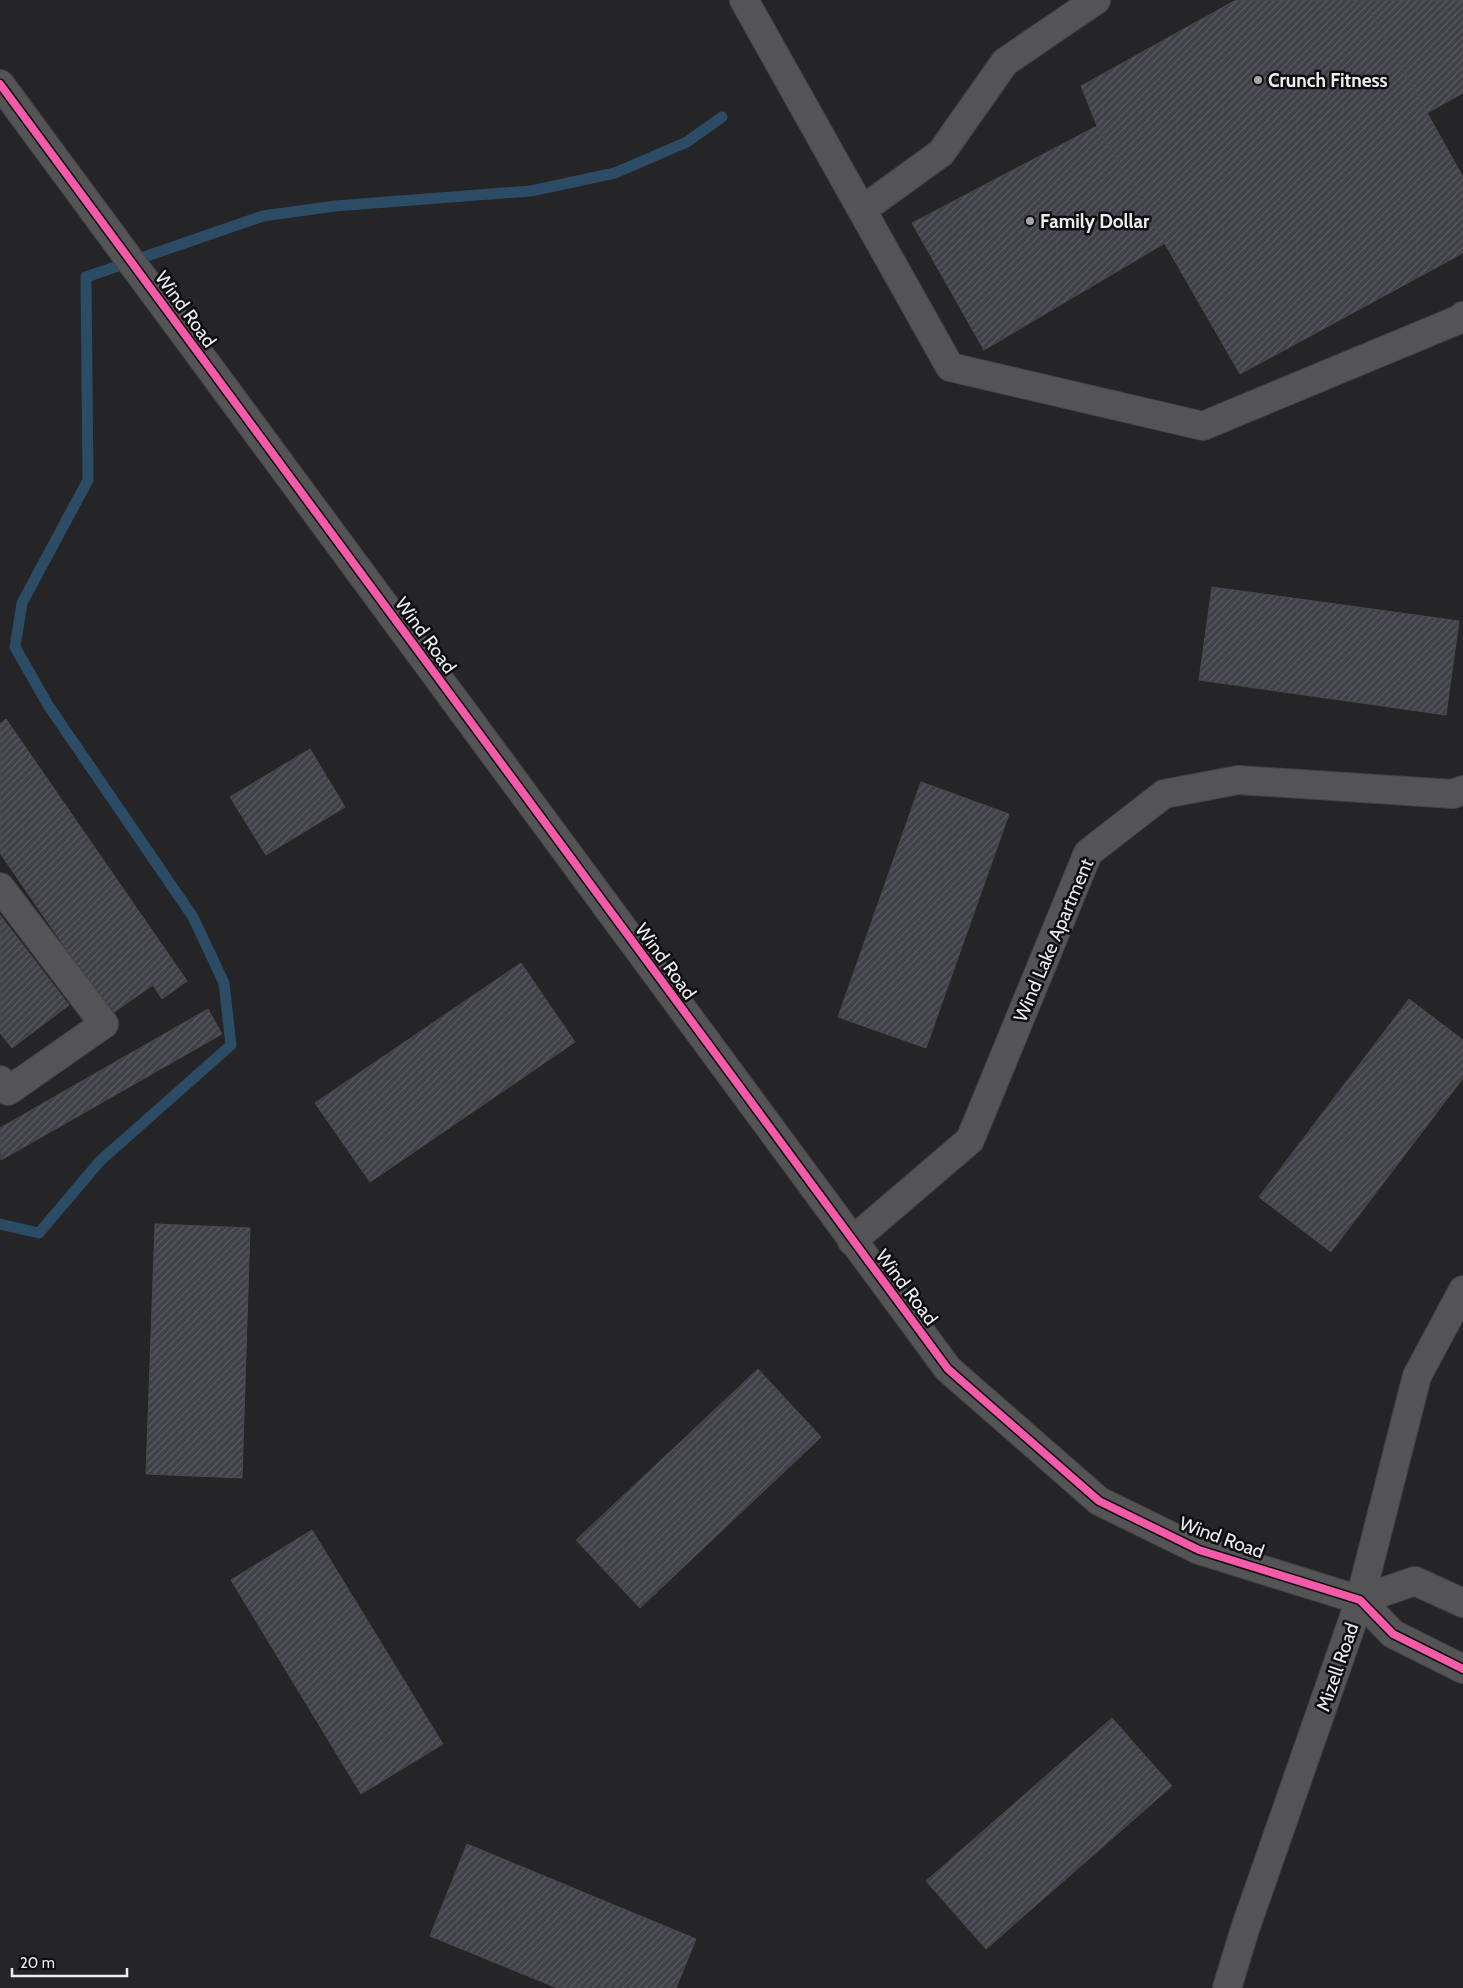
<svg xmlns="http://www.w3.org/2000/svg" width="1463" height="1988" font-family="Cabin,sans-serif">
  <defs>
    <pattern id="building-hatch" width="6" height="6" patternUnits="userSpaceOnUse" patternTransform="scale(1.25)"><rect width="6" height="6" fill="#3f4048"/><path d="M-1 1l2-2M0 6l6-6M5 7l2-2" fill="none" stroke="#5b5c63"/></pattern>
  </defs>
  <rect width="100%" height="100%" fill="#252426"/>
  <g fill="none" stroke-linecap="round" stroke-linejoin="round">
    <!-- stream -->
    <path stroke="#2c4b65" stroke-width="11" d="M0,1224L39,1233L100,1161L231,1045L224,983L193,917L48,705L15,647L22,603L88,480L86,277L263,216L335,206L531,191L615,173L687,142L722,117"/>
  </g>
  <!-- building -->
  <g fill="url(#building-hatch)" stroke="#4a4a4b">
    <path d="M1236,0H1364L1463,177V253L1240,374L1097,126L1081,86Z"/>
    <path d="M1364,0H1463V93L1427,113Z"/>
    <path d="M1097,126L1165,243L984,350L912,223Z"/>
    <path d="M1212,587L1459,621L1446,715L1199,680Z"/>
    <path d="M6,719L187,981L162,999L153,985L111,1014L0,853V724Z"/>
    <path d="M310,749L345,807L266,855L230,797Z"/>
    <path d="M921,782L1009,814L926,1048L838,1017Z"/>
    <path d="M0,915L69,1005L12,1048L0,1033Z"/>
    <path d="M521,963L575,1042L370,1182L315,1103Z"/>
    <path d="M1409,999L1463,1040V1078L1331,1252L1259,1197Z"/>
    <path d="M208,1009L222,1034L1,1160L0,1128Z"/>
    <path d="M155,1224L250,1228L242,1478L146,1474Z"/>
    <path d="M758,1369L821,1437L640,1608L576,1540Z"/>
    <path d="M312,1530L443,1744L361,1794L231,1580Z"/>
    <path d="M1112,1718L1172,1786L986,1949L926,1881Z"/>
    <path d="M467,1844L696,1939L676,1988H557L430,1936Z"/>
  </g>
  <g fill="none" stroke-linecap="round" stroke-linejoin="round">
    <!-- minor casing -->
    <g stroke="#434244" stroke-width="30">
      <g id="minor">
        <path d="M744,0L950,367L1203,426L1460,319L1463,316"/>
        <path d="M0,84L948,1369L1099,1501L1199,1550L1360,1600L1393,1634L1463,1669"/>
        <path d="M862,210L941,153L1005,62L1096,0"/>
        <path d="M0,887L104,1024L8,1091L0,1080"/>
        <path d="M852,1241L970,1140L1088,853L1164,794L1238,780L1453,794L1463,790"/>
        <path d="M1360,1600L1415,1581L1463,1603"/>
        <path d="M1227,1988L1245,1929L1360,1600L1417,1376L1463,1290"/>
      </g>
    </g>
    <!-- minor -->
    <use href="#minor" stroke="#545355" stroke-width="28"/>
    <!-- cycleway casing -->
    <g stroke="#0e0d0f" stroke-width="11">
      <path id="cycleway" d="M0,84L948,1369L1099,1501L1199,1550L1360,1600L1393,1634L1463,1669"/>
    </g>
    <!-- cycleway -->
    <use href="#cycleway" stroke="#f35aa7" stroke-width="8"/>
  </g>
  <!-- markers -->
  <g fill="#a7a6a8" stroke="#0e0d0f" stroke-width="2">
    <circle cx="1258" cy="80" r="5"/>
    <circle cx="1030" cy="221" r="5"/>
  </g>
  <g text-anchor="middle" stroke-width="5" stroke-linejoin="round" paint-order="stroke">
    <!-- poi labels -->
    <g font-size="19" font-weight="bold" fill="#edecee" stroke="#0e0d0f" text-anchor="start">
      <text x="1268" y="87">Crunch Fitness</text>
      <text x="1040" y="228">Family Dollar</text>
    </g>
    <!-- street labels -->
    <g font-size="19" fill="#edecee" stroke="#0e0d0f">
      <text transform="translate(186 309) rotate(54)" y="7">Wind Road</text>
      <text transform="translate(426 635) rotate(54)" y="7">Wind Road</text>
      <text transform="translate(1053 940) rotate(-67)" y="7">Wind Lake Apartment</text>
      <text transform="translate(666 961) rotate(54)" y="7">Wind Road</text>
      <text transform="translate(907 1287) rotate(53)" y="7">Wind Road</text>
      <text transform="translate(1222 1537) rotate(20)" y="7">Wind Road</text>
      <text transform="translate(1337 1667) rotate(-71)" y="7">Mizell Road</text>
    </g>
  </g>
  <!-- scale -->
  <path d="M12 1968v8h115v-8" fill="none" stroke="#edecee" stroke-width="2.5"/>
  <text x="20" y="1968" font-size="15" fill="#edecee" stroke="#0e0d0f" stroke-width="4" paint-order="stroke">20 m</text>
</svg>
